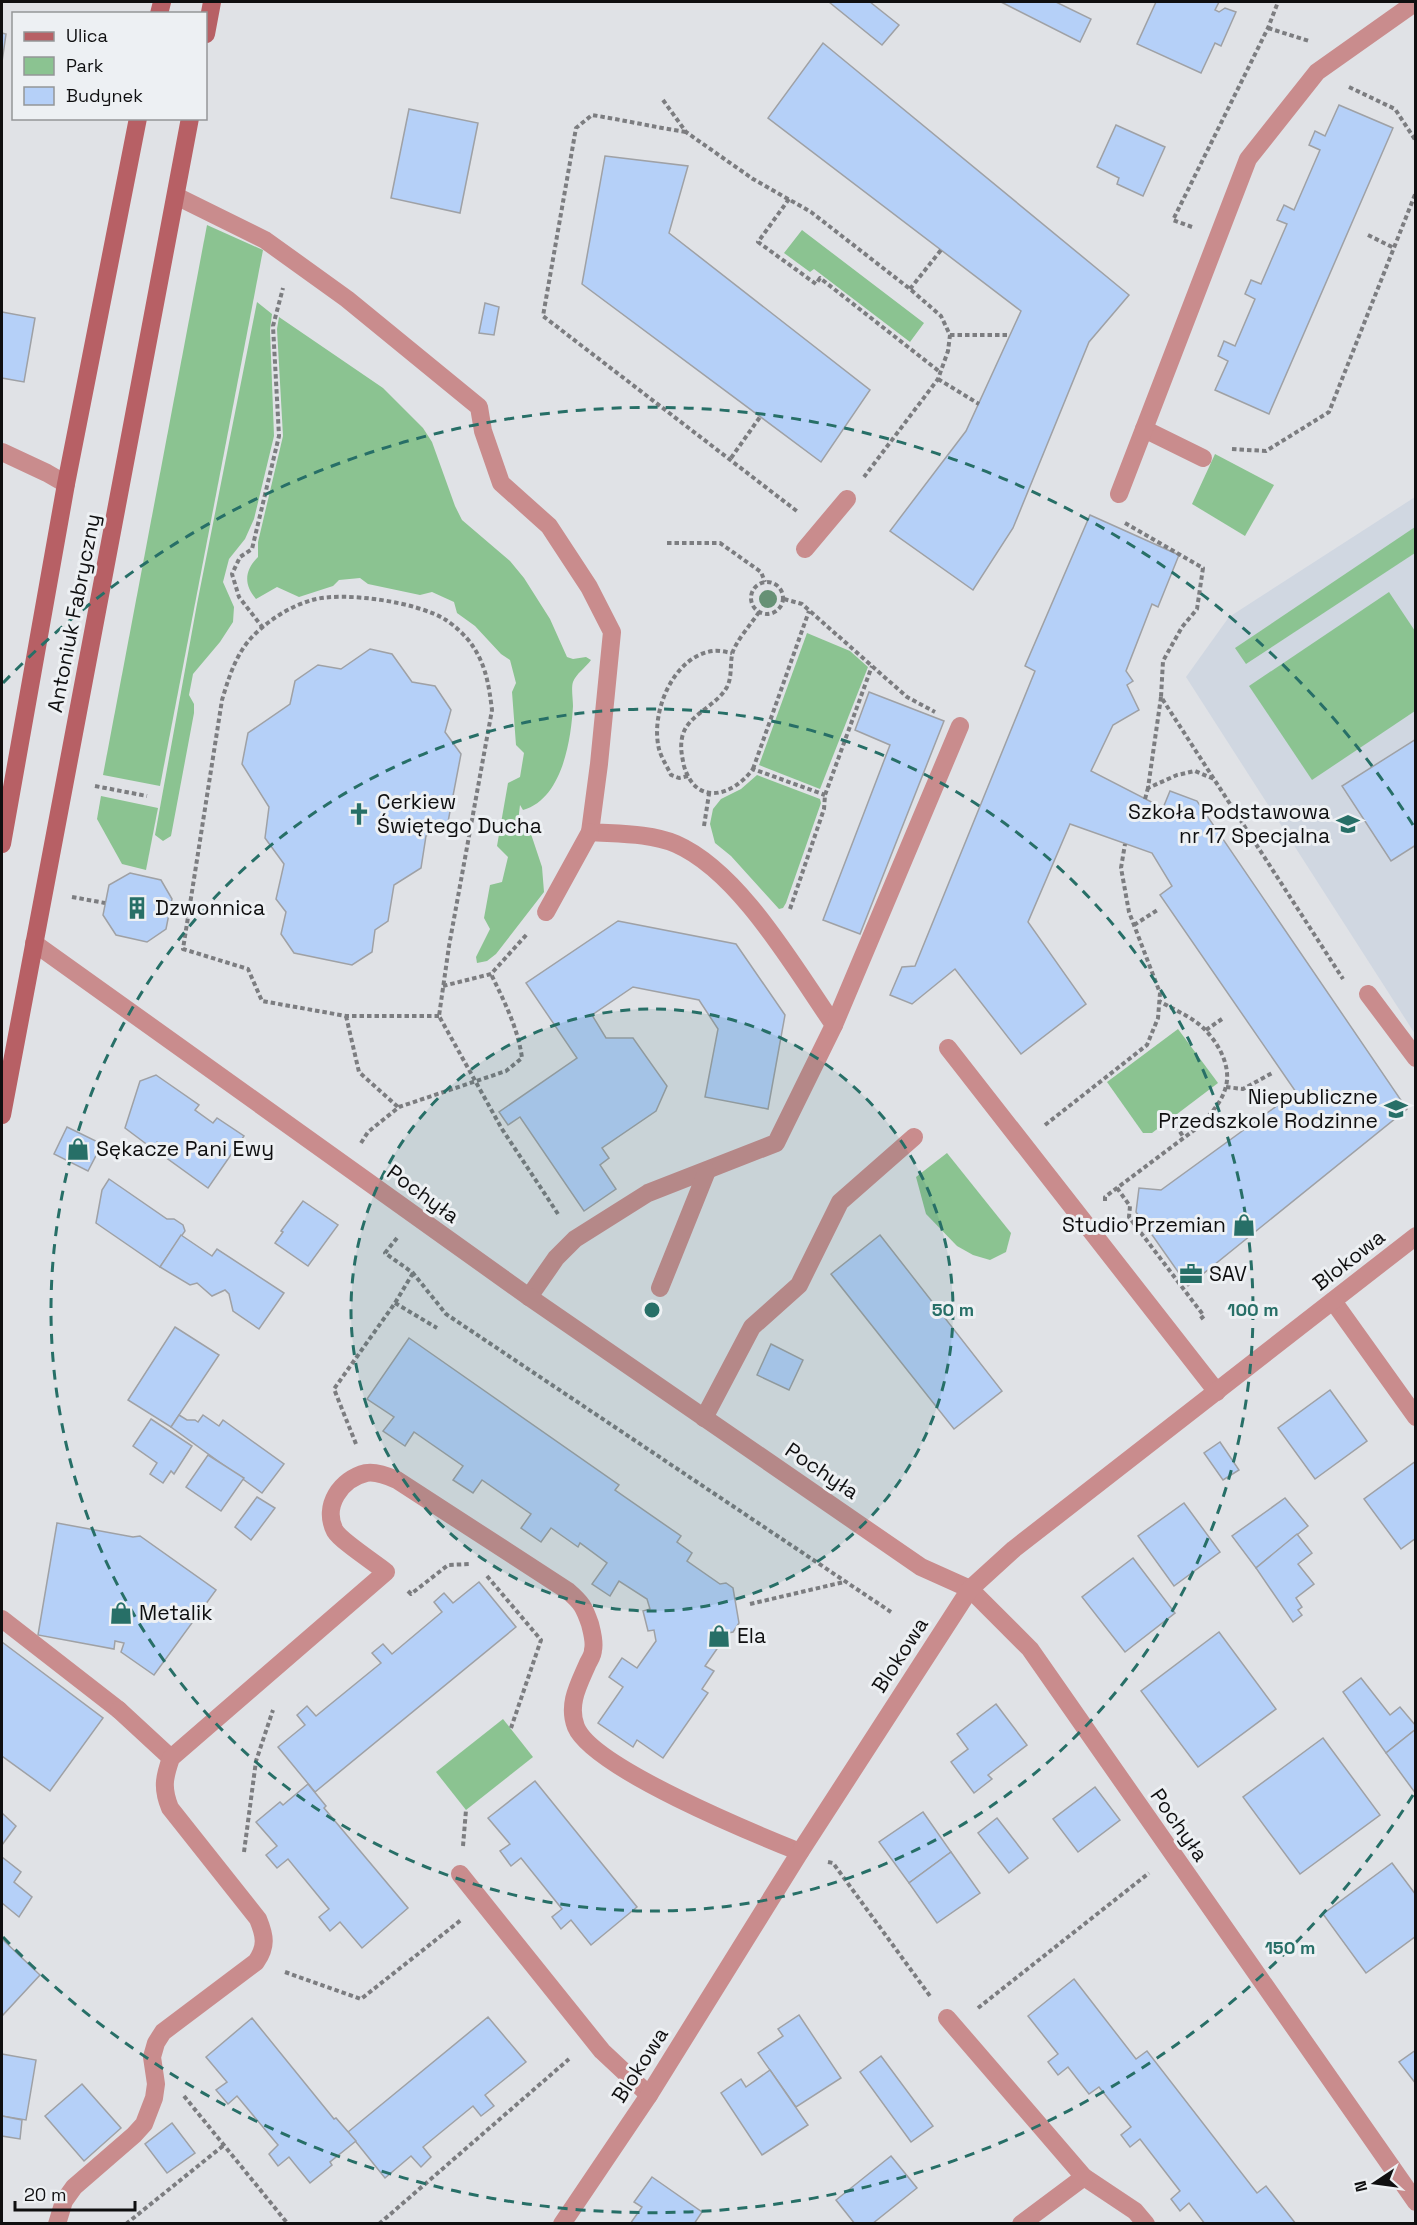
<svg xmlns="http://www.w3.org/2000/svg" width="1417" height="2225" font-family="'Space Grotesk',sans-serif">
  <rect width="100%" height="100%" fill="#e0e2e6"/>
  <!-- built -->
  <path fill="#d0d7e1" d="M1415,497L1416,1033L1415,1034L1186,677L1229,617Z"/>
  <!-- green -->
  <g fill="#8bc391">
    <path d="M207,225L263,250L160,786L103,775Z"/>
    <path d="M802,230L924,323L910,342L814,269L810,272L784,253Z"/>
    <path d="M257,302L272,314L270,330L274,436L254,519L245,539L229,559L223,582L234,607L233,622L220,642L193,674L189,695L194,704V713L171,836L163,841L155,835L197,604Z"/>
    <path d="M279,317L383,388L423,428L432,442L455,506L462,520L510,561L524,578L550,619L567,657L573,659L586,657L591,660C586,667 576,674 573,682C571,688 573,699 573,706C571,741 562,799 523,810L520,805L517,830L522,825L529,828L542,867L544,892L496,954L487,961L477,963L476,957L490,929L484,918L490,885L502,882L508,857L497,846L508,783L520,777L524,753L516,745L512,692L516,683L510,660L501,654L475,626L457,613L454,602L432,592L420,595L368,584L360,578L339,580L333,586L299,597L277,587L256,599C243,584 245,570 258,557V542L283,436L277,329Z"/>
    <path d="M1215,454L1274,485L1245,536L1192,504Z"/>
    <path d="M1415,527V553L1246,664L1235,648Z"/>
    <path d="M1389,592L1415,631V711L1312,780L1249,686Z"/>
    <path d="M807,633L850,651L868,667L820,789L759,765Z"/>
    <path d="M757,775L820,799L821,803L786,903L783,908L779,909L731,856L715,843L710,824L713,809L721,799L741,789Z"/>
    <path d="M101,796L158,808L146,870L122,864L97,819Z"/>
    <path d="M1178,1029L1218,1083L1152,1133H1143L1107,1082Z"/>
    <path d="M947,1153L1011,1233L1006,1252L990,1260L973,1255L957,1246L926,1214L916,1177Z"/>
    <path d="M503,1719L533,1757L466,1810L436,1772Z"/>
  </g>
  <!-- building -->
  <g fill="#b5d0f8" stroke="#9fa1a5" stroke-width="1.5">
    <path d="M829,2H870L899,25L882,45Z"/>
    <path d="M1001,2H1056L1091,19L1080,42Z"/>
    <path d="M1156,2H1219L1215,10L1219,12L1225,8L1236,12L1221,46L1215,43L1201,73L1137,44Z"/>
    <path d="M2,33L6,34L2,62Z"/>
    <path d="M823,43L1129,295L1089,342L1013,528L973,590L890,531L966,431L1021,311L768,118Z"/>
    <path d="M1339,105L1393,128L1269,414L1215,390L1228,361L1218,356L1224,341L1235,346L1255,299L1245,294L1251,280L1261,284L1287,224L1277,220L1284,205L1294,210L1320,150L1309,145L1315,131L1325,136Z"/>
    <path d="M409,109L478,123L460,213L391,198Z"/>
    <path d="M1116,125L1165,147L1143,196L1117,184L1119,178L1097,167Z"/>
    <path d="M605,156L688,166L669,233L870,390L821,462L582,284Z"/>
    <path d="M485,303L499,307L494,335L479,333Z"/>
    <path d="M2,312L35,318L24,382L2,378Z"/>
    <path d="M1090,515L1179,555L1158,607L1152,604L1126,671L1133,681L1127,685L1139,710L1113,725L1091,771L1163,808L1170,791L1197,801L1407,1109L1188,1286L1136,1212L1139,1188L1161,1190L1296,1092L1160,895L1172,886L1152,853L1070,824L1028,922L1086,1004L1021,1054L955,969L912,1004L890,995L902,967L915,966L1035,671L1025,666Z"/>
    <path d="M370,649L392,654L412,682L435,686L451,710L445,732L461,754L448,822L426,836L421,868L394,885L388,921L375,930L372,952L352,965L294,953L281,934L286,912L276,899L284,864L265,838L269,807L242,764L248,733L290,704L295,681L318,665L341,669Z"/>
    <path d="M869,692L944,721L860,934L823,920L890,745L855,730Z"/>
    <path d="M1416,739V845L1391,861L1342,786Z"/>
    <path d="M130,873L161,880L172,899L166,929L147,942L116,935L103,915L109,885Z"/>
    <path d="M618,921L736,944L785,1015L768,1109L705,1097L718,1029L699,1000L633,987L592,1015L606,1038H633L667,1086L656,1111L602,1148L609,1158L600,1165L616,1189L584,1211L520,1117L508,1125L499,1112L577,1058L526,983Z"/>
    <path d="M156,1075L199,1105L195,1110L213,1123L217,1118L244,1136L208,1188L161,1154L165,1148L157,1142L153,1149L125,1128L140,1081Z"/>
    <path d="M67,1127L102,1144L88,1171L54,1154Z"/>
    <path d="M109,1179L167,1219H174L183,1225L185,1231L160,1267L96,1223L102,1190Z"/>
    <path d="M303,1201L338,1225L308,1266L275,1243L283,1232L281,1231Z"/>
    <path d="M181,1235L212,1256L217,1249L284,1293L259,1329L233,1311L229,1294L225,1290L212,1296L197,1283L190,1285L160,1267Z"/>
    <path d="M880,1235L1002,1391L954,1429L831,1274Z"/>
    <path d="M175,1327L219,1355L171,1427L128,1400Z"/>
    <path d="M409,1338L619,1485L615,1490L681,1536L677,1542L692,1553L687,1561L720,1584L726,1583L733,1588L739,1623L733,1632L728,1633L705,1666L714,1671L702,1689L708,1693L663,1758L637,1740L633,1747L598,1723L623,1687L609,1677L622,1658L637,1668L656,1641L654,1630L648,1631L643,1611L650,1609L647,1599L619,1581L610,1596L592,1584L607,1563L580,1543L578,1547L551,1528L541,1542L521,1528L531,1514L482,1480L473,1493L453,1480L463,1466L414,1432L405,1446L383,1431L394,1417L367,1399Z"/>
    <path d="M771,1344L803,1360L789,1390L757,1375Z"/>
    <path d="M1330,1390L1367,1441L1315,1479L1278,1428Z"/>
    <path d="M179,1415L187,1420H195L198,1422L203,1415L219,1426L223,1420L284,1464L262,1493L171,1427Z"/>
    <path d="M151,1419L192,1446L174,1474L171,1471L163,1483L150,1474L157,1463L133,1446Z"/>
    <path d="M1220,1442L1239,1470L1223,1480L1204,1453Z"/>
    <path d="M208,1455L244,1478L221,1511L186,1487Z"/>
    <path d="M1416,1461V1538L1401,1549L1364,1499Z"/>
    <path d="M257,1497L275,1508L251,1540L235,1527Z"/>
    <path d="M1285,1498L1308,1526L1256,1568L1232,1536Z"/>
    <path d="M1184,1503L1220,1552L1174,1586L1138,1536Z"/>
    <path d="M57,1523L133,1537L140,1536L216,1590L154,1675L121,1652L124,1643L115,1641L114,1649L38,1635Z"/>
    <path d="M1297,1534L1312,1553L1298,1564L1314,1584L1296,1598L1302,1607L1298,1610L1302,1615L1293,1622L1256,1568Z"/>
    <path d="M1133,1558L1175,1613L1125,1652L1082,1597Z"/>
    <path d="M479,1582L516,1627L315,1792L278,1747L305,1725L297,1715L307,1706L316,1716L381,1663L372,1653L383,1644L392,1654L442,1612L434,1602L444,1593L453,1603Z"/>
    <path d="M1219,1632L1276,1709L1198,1767L1141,1691Z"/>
    <path d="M2,1642L103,1718L50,1791L2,1756Z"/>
    <path d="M1361,1678L1390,1715L1400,1707L1416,1726V1729L1386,1753L1343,1692Z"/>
    <path d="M996,1704L1027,1745L988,1775L992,1779L974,1793L951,1762L968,1749L957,1734Z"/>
    <path d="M1416,1729V1794L1386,1753Z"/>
    <path d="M1323,1738L1380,1815L1300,1874L1243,1797Z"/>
    <path d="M535,1781L637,1907L591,1945L571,1920L561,1929L552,1917L562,1909L521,1858L511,1866L500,1851L510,1844L488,1818Z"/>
    <path d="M308,1784L326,1806L324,1808L408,1908L362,1948L340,1922L330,1931L319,1917L329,1909L288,1859L277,1868L266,1855L277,1846L256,1822L280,1802L283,1805Z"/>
    <path d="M1095,1787L1120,1820L1078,1852L1053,1819Z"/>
    <path d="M923,1812L951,1852L909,1883L879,1842Z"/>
    <path d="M2,1813L16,1826L2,1845Z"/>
    <path d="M997,1818L1028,1858L1009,1873L978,1833Z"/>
    <path d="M951,1852L980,1893L937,1923L909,1883Z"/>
    <path d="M2,1857L21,1872L14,1882L32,1897L19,1917L2,1903Z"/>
    <path d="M1392,1863L1416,1895V1936L1366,1973L1323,1914Z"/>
    <path d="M2,1939L40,1975L2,2016Z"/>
    <path d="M1074,1979L1136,2059L1147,2051L1257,2193L1266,2186L1296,2224H1205L1189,2203L1180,2211L1171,2199L1180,2191L1140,2139L1130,2147L1121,2135L1131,2127L1099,2087L1089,2094L1068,2067L1058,2075L1048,2062L1058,2054L1028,2016Z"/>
    <path d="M799,2015L841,2078L796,2107L758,2053L783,2036L778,2029Z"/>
    <path d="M488,2017L526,2062L485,2095L494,2106L481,2116L473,2106L423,2147L431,2157L421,2167L411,2156L385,2178L348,2132Z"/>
    <path d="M252,2018L334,2119L336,2118L356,2141L330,2162L332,2165L310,2183L289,2157L278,2166L269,2154L278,2145L237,2096L228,2104L216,2090L227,2082L206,2057Z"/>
    <path d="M1416,2050V2084L1399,2062Z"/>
    <path d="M2,2054L36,2060L26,2120L2,2116Z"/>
    <path d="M881,2056L933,2126L911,2142L860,2072Z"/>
    <path d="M770,2070L808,2125L762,2155L721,2093L741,2079L746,2087Z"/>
    <path d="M82,2084L121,2128L84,2161L45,2116Z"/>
    <path d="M2,2116L22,2120L20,2139L2,2136Z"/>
    <path d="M172,2123L195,2153L167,2173L145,2144Z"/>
    <path d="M891,2156L917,2188L872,2224H855L836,2200Z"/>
    <path d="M652,2177L702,2212L694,2224H630L642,2207L634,2202Z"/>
  </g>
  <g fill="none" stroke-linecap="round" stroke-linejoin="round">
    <!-- path -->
    <g stroke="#7c7d80" stroke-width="4" stroke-dasharray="4.5 3" stroke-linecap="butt">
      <path d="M1268,28L1309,41"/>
      <path d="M1349,87L1395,109L1416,141"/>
      <path d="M663,100L686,132L753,179L811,212L910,289L941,316L950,335L948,351L938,379L864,477"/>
      <path d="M686,132C654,127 623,120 592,115L576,128L543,316L798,512"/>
      <path d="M789,199L758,242L816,284L820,278L940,372"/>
      <path d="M1192,227L1173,220L1268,28L1278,2"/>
      <path d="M1368,235L1394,248"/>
      <path d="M910,289L941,250"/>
      <path d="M950,335H1010"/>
      <path d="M938,379L979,404"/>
      <path d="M1232,449L1266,451L1329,412L1416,192"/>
      <path d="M731,458L760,417"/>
      <path d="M1125,523L1203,568L1197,609L1182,627L1163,661L1161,697L1343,979"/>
      <path d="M667,543H720L761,572L765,582"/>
      <circle cx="767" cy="598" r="16"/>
      <path d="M784,599L802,604L907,697L935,712"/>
      <path d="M759,612C752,623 734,643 732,655C730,666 732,677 727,687C716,707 686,715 682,738C680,748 682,756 684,766C696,807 733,796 753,769L825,795"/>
      <path d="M263,628L239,597L232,574L240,557L252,549L279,436L273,326L283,288"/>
      <path d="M1161,697L1148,788L1177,775L1195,771L1214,779"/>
      <path d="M753,769L809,611"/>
      <path d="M688,776L679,778L671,775C667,766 661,757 659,749C650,713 673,656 713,651C719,650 726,652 732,653"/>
      <path d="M95,786L147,796"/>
      <path d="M1145,799L1148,788"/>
      <path d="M704,826L709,794"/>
      <path d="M72,897L105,903"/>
      <path d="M790,909L824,809L825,795L872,666"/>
      <path d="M170,913L188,916"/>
      <path d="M1134,925L1159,909"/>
      <path d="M443,986L491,974L528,933"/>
      <path d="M346,1016L359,1072L398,1107"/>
      <path d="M439,1016H346L262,1001L248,969L183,949L222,700C229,677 236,653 254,635C270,619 291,606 312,600C344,591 418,602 446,620C454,625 467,637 472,645C486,665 489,686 492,710L449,946L439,1016L502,1129L558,1214"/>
      <path d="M1206,1030L1222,1019"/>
      <path d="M1226,1087L1243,1089L1274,1072"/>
      <path d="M1172,1119L1184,1138"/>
      <path d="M1045,1125L1147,1045L1158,1018L1160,993L1129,912L1121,868L1125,844"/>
      <path d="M361,1143L368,1132L399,1107L506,1071L522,1058C518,1028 504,1001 491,974"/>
      <path d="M1117,1188L1130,1206L1129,1217L1204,1316L1199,1320"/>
      <path d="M1105,1201V1197L1197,1128C1208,1117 1222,1103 1226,1086C1232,1063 1214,1035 1196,1022C1185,1014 1171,1008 1159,1001"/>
      <path d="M397,1238L385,1253L413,1273L446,1314L891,1612"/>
      <path d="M395,1303L437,1328"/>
      <path d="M356,1444L334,1389L395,1303L413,1273"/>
      <path d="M487,1576L541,1640L511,1728"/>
      <path d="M408,1591L411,1594L448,1565L471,1564"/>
      <path d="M750,1604L844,1582"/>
      <path d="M463,1846L466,1810"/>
      <path d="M244,1852L256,1761L273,1710"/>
      <path d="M828,1862L833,1863L930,1996"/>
      <path d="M285,1972L361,1999L461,1920"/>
      <path d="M978,2008L1149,1873"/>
      <path d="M184,2096L288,2224"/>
      <path d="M126,2224L224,2145"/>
      <path d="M379,2224L569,2059"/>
    </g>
    <!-- service -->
    <g stroke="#c98c8d" stroke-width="18">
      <path d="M176,196L265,240L347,299L479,407L483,431L501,483L549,526L589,587L612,632L599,764L590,832C617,834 650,833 676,844C740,872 795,969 834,1025L776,1143L648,1193L575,1239L556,1258L529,1297"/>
      <path d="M1144,429L1203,458"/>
      <path d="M1119,494L1248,159L1317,72L1416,2"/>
      <path d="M805,549L847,499"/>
      <path d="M546,912L590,832"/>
      <path d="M834,1025L960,726"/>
      <path d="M660,1288L707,1171"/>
      <path d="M704,1418L752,1327L799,1285L840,1202L914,1137"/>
      <path d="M2,1619L119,1710"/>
      <path d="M947,2018L1084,2177L1135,2211L1146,2224"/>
      <path d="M1021,2224L1084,2177"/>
    </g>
    <!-- minor -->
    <g stroke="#c98c8d" stroke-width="18">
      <path d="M2,452L47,473L66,484"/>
      <path d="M34,943L529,1297L921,1567L970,1589L1030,1649L1416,2202"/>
      <path d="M1368,994L1416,1058"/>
      <path d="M948,1048L1217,1392"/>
      <path d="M1333,1301L1416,1417"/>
      <path d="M119,1710L171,1758"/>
      <path d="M460,1874L602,2051L649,2095"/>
      <path d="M57,2224L64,2201L74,2187L134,2135L144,2124L154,2098L156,2084L152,2057L156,2043L163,2032L256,1962C267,1946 265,1936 258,1919L170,1808C162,1788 164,1778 171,1758L386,1572C375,1563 341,1541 335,1531C322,1506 341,1479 366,1473C376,1471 388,1476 397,1480L568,1591C582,1603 584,1607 590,1624C592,1632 595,1642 593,1650C593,1655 590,1659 588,1663C579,1684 567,1704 576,1727C593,1768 755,1834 800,1852"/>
      <path d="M562,2224L649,2095L800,1852L970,1589L1014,1549L1416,1236"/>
    </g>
    <!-- secondary -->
    <g stroke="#b76065" stroke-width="18">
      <path d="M159,14L162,2"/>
      <path d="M206,34L212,2"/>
      <path d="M2,844L66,484L138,118"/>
      <path d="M2,1115L190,118"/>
    </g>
  </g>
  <!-- trees -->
  <circle fill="#669175" cx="768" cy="599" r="9"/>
  <!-- distance rings -->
  <circle cx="652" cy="1310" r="301" fill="#276f67" fill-opacity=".12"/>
  <g fill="none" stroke="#276f67" stroke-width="3" stroke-dasharray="10 8">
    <circle cx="652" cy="1310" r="301"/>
    <circle cx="652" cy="1310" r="601"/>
    <path d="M1413 1795A902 902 0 0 1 3 1937M3 683A902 902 0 0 1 1413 825"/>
  </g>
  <!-- icons -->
  <defs>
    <g id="church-bare" transform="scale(1.8)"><path d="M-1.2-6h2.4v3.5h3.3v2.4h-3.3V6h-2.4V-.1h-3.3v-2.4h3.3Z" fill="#276f67" stroke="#edf0f3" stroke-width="2.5" paint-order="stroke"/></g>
    <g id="school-bare" transform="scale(1.8)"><path d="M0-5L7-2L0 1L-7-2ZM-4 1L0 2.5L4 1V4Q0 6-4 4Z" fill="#276f67" stroke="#edf0f3" stroke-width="2.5" paint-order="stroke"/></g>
    <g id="building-bare" transform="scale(1.8)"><path d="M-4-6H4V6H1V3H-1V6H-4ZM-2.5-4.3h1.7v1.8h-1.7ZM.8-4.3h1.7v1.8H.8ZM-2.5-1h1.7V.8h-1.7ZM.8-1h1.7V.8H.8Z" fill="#276f67" stroke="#edf0f3" stroke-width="2.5" paint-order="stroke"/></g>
    <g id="shop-bare" transform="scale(1.8)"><path d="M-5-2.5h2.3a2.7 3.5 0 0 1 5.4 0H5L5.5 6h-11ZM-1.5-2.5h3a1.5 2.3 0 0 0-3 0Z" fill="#276f67" stroke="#edf0f3" stroke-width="2.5" paint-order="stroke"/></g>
    <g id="office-bare" transform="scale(1.8)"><path d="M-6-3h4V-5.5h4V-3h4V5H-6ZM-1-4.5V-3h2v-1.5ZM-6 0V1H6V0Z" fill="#276f67" stroke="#edf0f3" stroke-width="2.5" paint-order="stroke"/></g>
  </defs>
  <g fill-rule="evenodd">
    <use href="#church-bare" x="359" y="814"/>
    <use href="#school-bare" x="1348" y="824"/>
    <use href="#building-bare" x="137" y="908"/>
    <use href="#school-bare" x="1396" y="1109"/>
    <use href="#shop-bare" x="78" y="1149"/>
    <use href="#shop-bare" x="1244" y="1225"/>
    <use href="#office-bare" x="1191" y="1274"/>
    <use href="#shop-bare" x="121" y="1613"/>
    <use href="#shop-bare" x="719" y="1636"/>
  </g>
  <g text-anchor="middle" stroke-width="6" stroke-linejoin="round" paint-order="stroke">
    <!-- street labels -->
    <g font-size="21" fill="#0f0f10" stroke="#edf0f3">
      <text transform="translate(74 613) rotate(-79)" y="7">Antoniuk Fabryczny</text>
      <text transform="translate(423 1194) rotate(36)" y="7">Pochyła</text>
      <text transform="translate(1349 1260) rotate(-38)" y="7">Blokowa</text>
      <text transform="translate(822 1471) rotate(34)" y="7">Pochyła</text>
      <text transform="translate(900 1655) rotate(-57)" y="7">Blokowa</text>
      <text transform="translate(1179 1825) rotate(55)" y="7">Pochyła</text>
      <text transform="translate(640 2065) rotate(-57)" y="7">Blokowa</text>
    </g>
    <!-- poi labels -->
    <g font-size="21" fill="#0f0f10" stroke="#edf0f3" text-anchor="start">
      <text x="377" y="809">Cerkiew<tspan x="377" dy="24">Świętego Ducha</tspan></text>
      <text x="1330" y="819" text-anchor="end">Szkoła Podstawowa<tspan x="1330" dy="24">nr 17 Specjalna</tspan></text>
      <text x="155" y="915">Dzwonnica</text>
      <text x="1378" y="1104" text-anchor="end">Niepubliczne<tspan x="1378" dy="24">Przedszkole Rodzinne</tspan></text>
      <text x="96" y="1156">Sękacze Pani Ewy</text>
      <text x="1226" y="1232" text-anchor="end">Studio Przemian</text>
      <text x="1209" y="1281">SAV</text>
      <text x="139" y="1620">Metalik</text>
      <text x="737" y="1643">Ela</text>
    </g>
  </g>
  <circle cx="652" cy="1310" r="9" fill="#276f67" stroke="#edf0f3" stroke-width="3"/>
  <g font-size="18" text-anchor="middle" font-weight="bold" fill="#276f67" stroke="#edf0f3" stroke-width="6" stroke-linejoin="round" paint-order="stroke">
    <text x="953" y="1316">50 m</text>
    <text x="1253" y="1316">100 m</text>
    <text x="1290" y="1954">150 m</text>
  </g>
  <!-- border -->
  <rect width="1417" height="2225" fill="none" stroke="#0f0f10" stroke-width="6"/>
  <!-- legend -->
  <rect x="12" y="12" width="195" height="108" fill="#edf0f3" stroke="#949698" stroke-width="1.5"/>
  <rect x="24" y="32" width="30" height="9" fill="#b76065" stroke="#949698" stroke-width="1.5"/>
  <text x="66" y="42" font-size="18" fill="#0f0f10">Ulica</text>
  <rect x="24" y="57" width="30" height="18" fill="#8bc391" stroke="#949698" stroke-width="1.5"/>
  <text x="66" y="72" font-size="18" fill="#0f0f10">Park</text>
  <rect x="24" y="87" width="30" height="18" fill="#b5d0f8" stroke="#949698" stroke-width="1.5"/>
  <text x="66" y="102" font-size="18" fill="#0f0f10">Budynek</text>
  <!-- north arrow -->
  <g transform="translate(1375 2183) rotate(257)" stroke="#edf0f3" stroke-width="4.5" paint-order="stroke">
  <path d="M0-4.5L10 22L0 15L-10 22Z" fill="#0f0f10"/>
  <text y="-9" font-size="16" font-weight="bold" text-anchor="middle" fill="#0f0f10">N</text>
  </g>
  <!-- scale -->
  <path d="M15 2201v9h120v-9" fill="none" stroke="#0f0f10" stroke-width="3"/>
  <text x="24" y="2201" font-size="18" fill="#0f0f10" stroke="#edf0f3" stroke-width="4.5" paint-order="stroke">20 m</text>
</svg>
